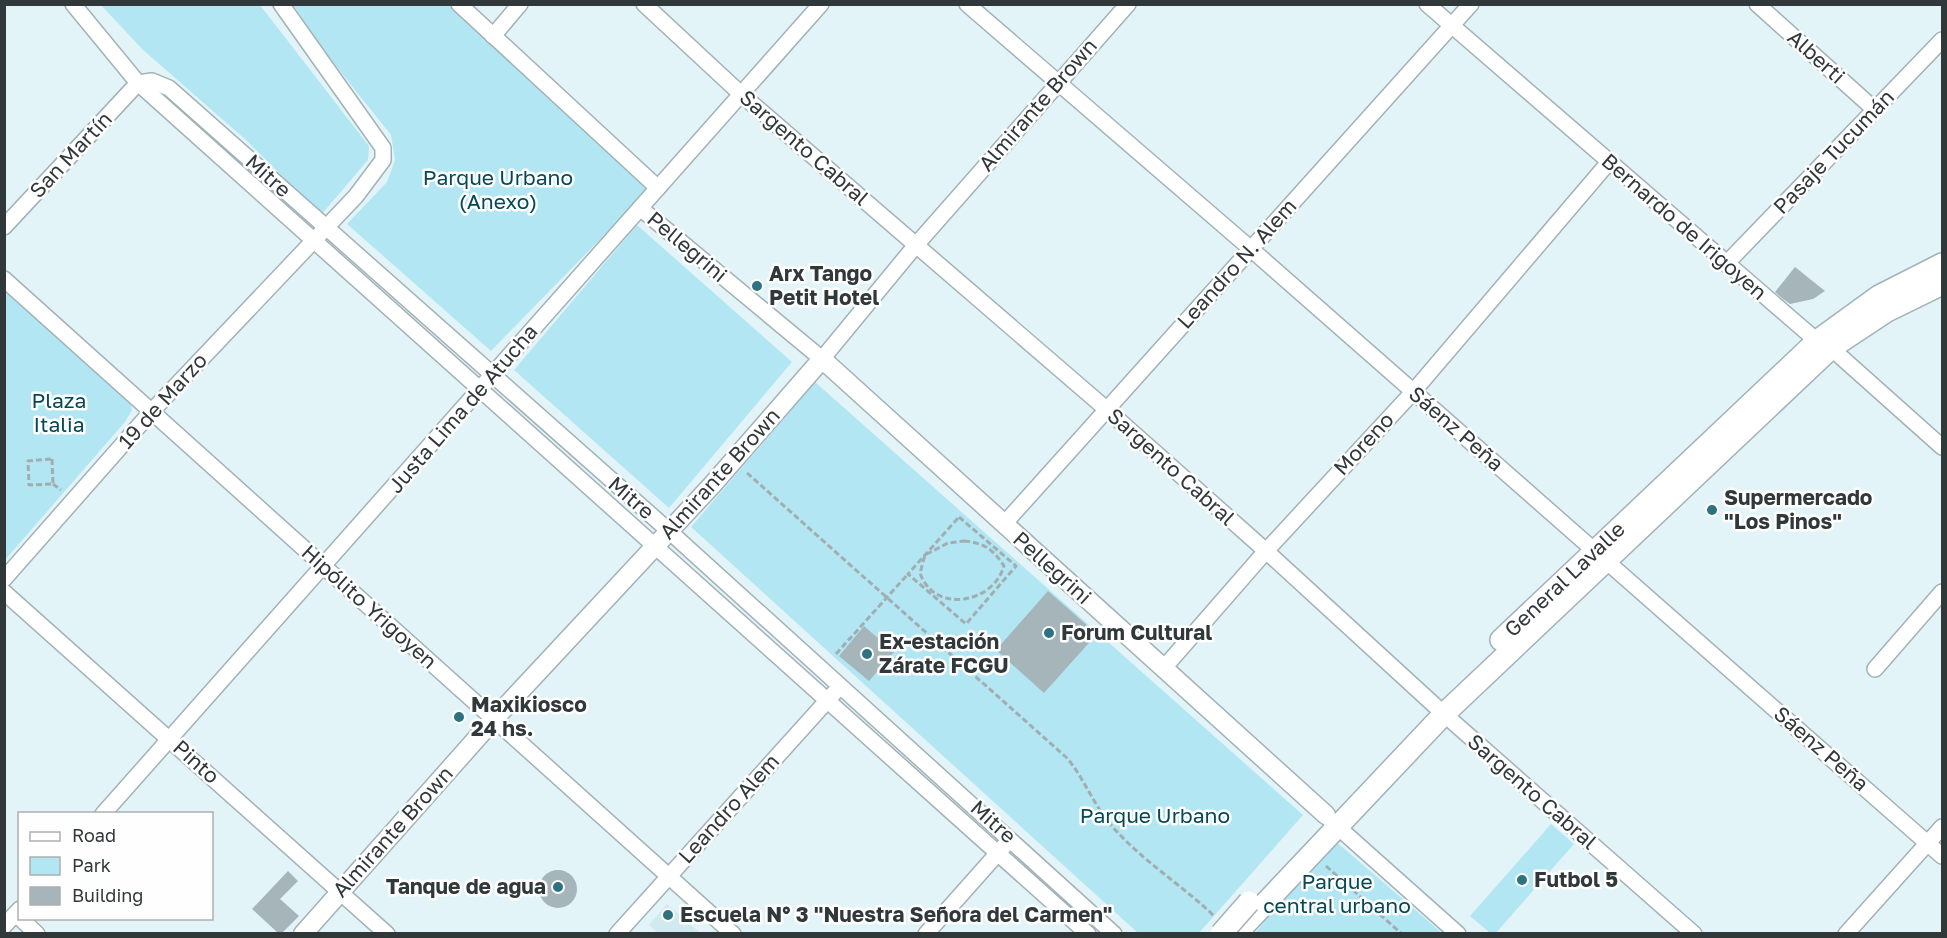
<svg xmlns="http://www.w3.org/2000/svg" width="1947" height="938" font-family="'Golos Text',sans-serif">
  <rect width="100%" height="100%" fill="#e3f4f8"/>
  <!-- built -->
  <path fill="#d0eaf0" d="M667,904L700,933H658L649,925Z"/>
  <!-- green -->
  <g fill="#b3e6f3">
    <path d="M101,5H260L369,146L368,160L321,215L246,140L142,49Z"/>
    <path d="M293,5H450L654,184L491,351L347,224L387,182L395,160L391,135L320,46Z"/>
    <path d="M637,225L792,362L669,508L514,370Z"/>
    <path d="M5,289L130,401L132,410L125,422L5,560Z"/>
    <path d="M815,382L1303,815L1199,933H1138L691,527Z"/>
    <path d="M1551,824L1574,844L1496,933H1490L1470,916Z"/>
    <path d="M1333,839L1442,933L1254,934Z"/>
  </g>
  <!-- building -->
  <g fill="#a5b5ba">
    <path d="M1795,267L1825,291L1813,299L1790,304L1783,299L1775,292Z"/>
    <path d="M1048,591L1097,634L1044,693L996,650Z"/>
    <path d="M864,626L894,652L869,681L839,656Z"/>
    <circle cx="558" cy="889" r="19"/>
    <path d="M288,871L298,881L280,899L299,916L282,933H278L252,909Z"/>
  </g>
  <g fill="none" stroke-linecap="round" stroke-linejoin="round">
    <!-- minor casing -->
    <g stroke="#a2b2b6" stroke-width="18">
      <g id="minor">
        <path d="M73,4L138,83L1088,934"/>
        <path d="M459,4L658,188"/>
        <path d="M644,4L742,95L1105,408L1266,551L1444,714L1694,934"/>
        <path d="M967,4L1251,249L1942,856"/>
        <path d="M1427,4L1817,341L1831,348L1942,447"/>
        <path d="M1757,4L1874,109"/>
        <path d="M493,36L520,4"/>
        <path d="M138,83L152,81L169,88L669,531L1114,934"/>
        <path d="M640,208L822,359L916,245L1128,4"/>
        <path d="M4,227L138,83"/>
        <path d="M1726,264L1942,40"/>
        <path d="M4,279L733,934"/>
        <path d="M1004,524L1471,4"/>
        <path d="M4,579L152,411L356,196L383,160V148L281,4"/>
        <path d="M4,592L387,934"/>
        <path d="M1163,669L1266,551L1413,392L1609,162"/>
        <path d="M1875,669L1942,592"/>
        <path d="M103,814L821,4"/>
        <path d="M1330,820L1458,934"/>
        <path d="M20,918L37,934"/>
        <path d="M4,926L20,909"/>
        <path d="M617,934L835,692"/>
        <path d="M926,934L1005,845"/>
        <path d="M1846,934L1942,827"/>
      </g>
    </g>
    <!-- tertiary casing -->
    <g stroke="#a2b2b6" stroke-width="21">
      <path id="tertiary" d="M303,934L494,719L713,484L822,359L1326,815"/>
    </g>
    <!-- secondary casing -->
    <g stroke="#a2b2b6" stroke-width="24">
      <g id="secondary">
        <path id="s1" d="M1501,640L1817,341L1879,296L1942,264"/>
        <path d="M1236,934L1444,714L1831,348L1887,311L1942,284"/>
      </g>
    </g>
    <!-- path -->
    <g stroke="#a1aeb1" stroke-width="3" stroke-dasharray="6 3" stroke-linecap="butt">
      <path d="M52,459L53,484L29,485L28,461Z"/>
      <path d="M747,473L1067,758C1083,777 1092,801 1107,820C1137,858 1180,883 1214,916"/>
      <path d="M53,484L61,490"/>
      <path d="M959,517L1016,566L966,624L908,574Z"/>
      <path d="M964,541C984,543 993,549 1004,566C993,604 934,614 920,573L925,555L948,543Z"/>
      <path d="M836,654L908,574"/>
      <path d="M1326,866L1402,934"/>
    </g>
    <!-- minor -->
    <use href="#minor" stroke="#fff" stroke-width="15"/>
    <!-- tertiary -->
    <use href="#tertiary" stroke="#fff" stroke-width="18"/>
    <!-- secondary -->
    <use href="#secondary" stroke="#fff" stroke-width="21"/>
    <!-- secondary-bridge casing -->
    <g stroke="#a2b2b6" stroke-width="24" stroke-linecap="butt">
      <path id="secondary-bridge" d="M1221,934L1249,902"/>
    </g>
    <!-- secondary-bridge -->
    <use href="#secondary-bridge" stroke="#fff" stroke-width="21"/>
  </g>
  <!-- markers -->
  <g fill="#2d7281" stroke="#fefefe" stroke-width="2">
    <circle cx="757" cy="286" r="6"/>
    <circle cx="1712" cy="510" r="6"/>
    <circle cx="1049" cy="633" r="6"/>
    <circle cx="867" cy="654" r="6"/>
    <circle cx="459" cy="717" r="6"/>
    <circle cx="1522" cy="880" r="6"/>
    <circle cx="558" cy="887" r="6"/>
    <circle cx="668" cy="915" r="6"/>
  </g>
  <g text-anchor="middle" stroke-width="5" stroke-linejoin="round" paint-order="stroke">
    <!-- street labels -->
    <g font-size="21" fill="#31383a" stroke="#fefefe">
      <text transform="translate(1816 57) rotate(42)" y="7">Alberti</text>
      <text transform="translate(1038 105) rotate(-49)" y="7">Almirante Brown</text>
      <text transform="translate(804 148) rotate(41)" y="7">Sargento Cabral</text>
      <text transform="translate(1834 152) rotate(-46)" y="7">Pasaje Tucumán</text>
      <text transform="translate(71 155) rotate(-47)" y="7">San Martín</text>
      <text transform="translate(268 176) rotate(42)" y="7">Mitre</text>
      <text transform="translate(1684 227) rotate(41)" y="7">Bernardo de Irigoyen</text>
      <text transform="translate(687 247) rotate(40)" y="7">Pellegrini</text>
      <text transform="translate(1237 264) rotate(-48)" y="7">Leandro N. Alem</text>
      <text transform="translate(163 401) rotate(-48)" y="7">19 de Marzo</text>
      <text transform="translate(463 409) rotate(-49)" y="7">Justa Lima de Atucha</text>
      <text transform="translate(1456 429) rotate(41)" y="7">Sáenz Peña</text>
      <text transform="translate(1364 444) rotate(-47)" y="7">Moreno</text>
      <text transform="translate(1171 467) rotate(42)" y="7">Sargento Cabral</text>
      <text transform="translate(720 474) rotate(-48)" y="7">Almirante Brown</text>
      <text transform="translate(631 498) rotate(41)" y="7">Mitre</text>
      <text transform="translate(1052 568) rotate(42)" y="7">Pellegrini</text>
      <text dy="7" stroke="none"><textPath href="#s1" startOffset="88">General Lavalle</textPath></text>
      <text transform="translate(369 607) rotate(42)" y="7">Hipólito Yrigoyen</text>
      <text transform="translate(1821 749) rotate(41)" y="7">Sáenz Peña</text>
      <text transform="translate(196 762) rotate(42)" y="7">Pinto</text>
      <text transform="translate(1532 792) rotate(41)" y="7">Sargento Cabral</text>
      <text transform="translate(729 809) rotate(-48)" y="7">Leandro Alem</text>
      <text transform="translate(993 822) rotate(42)" y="7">Mitre</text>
      <text transform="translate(393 832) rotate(-48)" y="7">Almirante Brown</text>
    </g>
    <!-- park labels -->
    <g font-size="21" fill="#054956" stroke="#fefefe">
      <text x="498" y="185">Parque Urbano<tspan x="498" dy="24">(Anexo)</tspan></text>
      <text x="59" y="408">Plaza<tspan x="59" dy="24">Italia</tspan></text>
      <text x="1155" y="823">Parque Urbano</text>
      <text x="1337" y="889">Parque<tspan x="1337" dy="24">central urbano</tspan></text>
    </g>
    <!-- poi labels -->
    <g font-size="21" font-weight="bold" fill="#31383a" stroke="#fefefe" text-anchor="start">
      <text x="769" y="281">Arx Tango<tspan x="769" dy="24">Petit Hotel</tspan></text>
      <text x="1724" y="505">Supermercado<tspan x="1724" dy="24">"Los Pinos"</tspan></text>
      <text x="1061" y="640">Forum Cultural</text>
      <text x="879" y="649">Ex-estación<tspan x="879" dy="24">Zárate FCGU</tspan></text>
      <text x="471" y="712">Maxikiosco<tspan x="471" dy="24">24 hs.</tspan></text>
      <text x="1534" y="887">Futbol 5</text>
      <text x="546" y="894" text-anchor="end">Tanque de agua</text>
      <text x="680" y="922">Escuela N° 3 "Nuestra Señora del Carmen"</text>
    </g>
  </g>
  <!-- border -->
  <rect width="1947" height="938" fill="none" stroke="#31383a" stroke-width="12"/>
  <!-- legend -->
  <rect x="18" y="812" width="195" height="108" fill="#fefefe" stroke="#acafb0" stroke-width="1.5"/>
  <rect x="30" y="832" width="30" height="9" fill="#ffffff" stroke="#acafb0" stroke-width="1.5"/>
  <text x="72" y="842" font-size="18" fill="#31383a">Road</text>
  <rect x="30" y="857" width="30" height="18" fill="#b3e6f3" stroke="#acafb0" stroke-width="1.5"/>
  <text x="72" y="872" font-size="18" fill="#31383a">Park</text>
  <rect x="30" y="887" width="30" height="18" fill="#a5b5ba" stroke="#acafb0" stroke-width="1.5"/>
  <text x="72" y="902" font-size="18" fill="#31383a">Building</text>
</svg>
